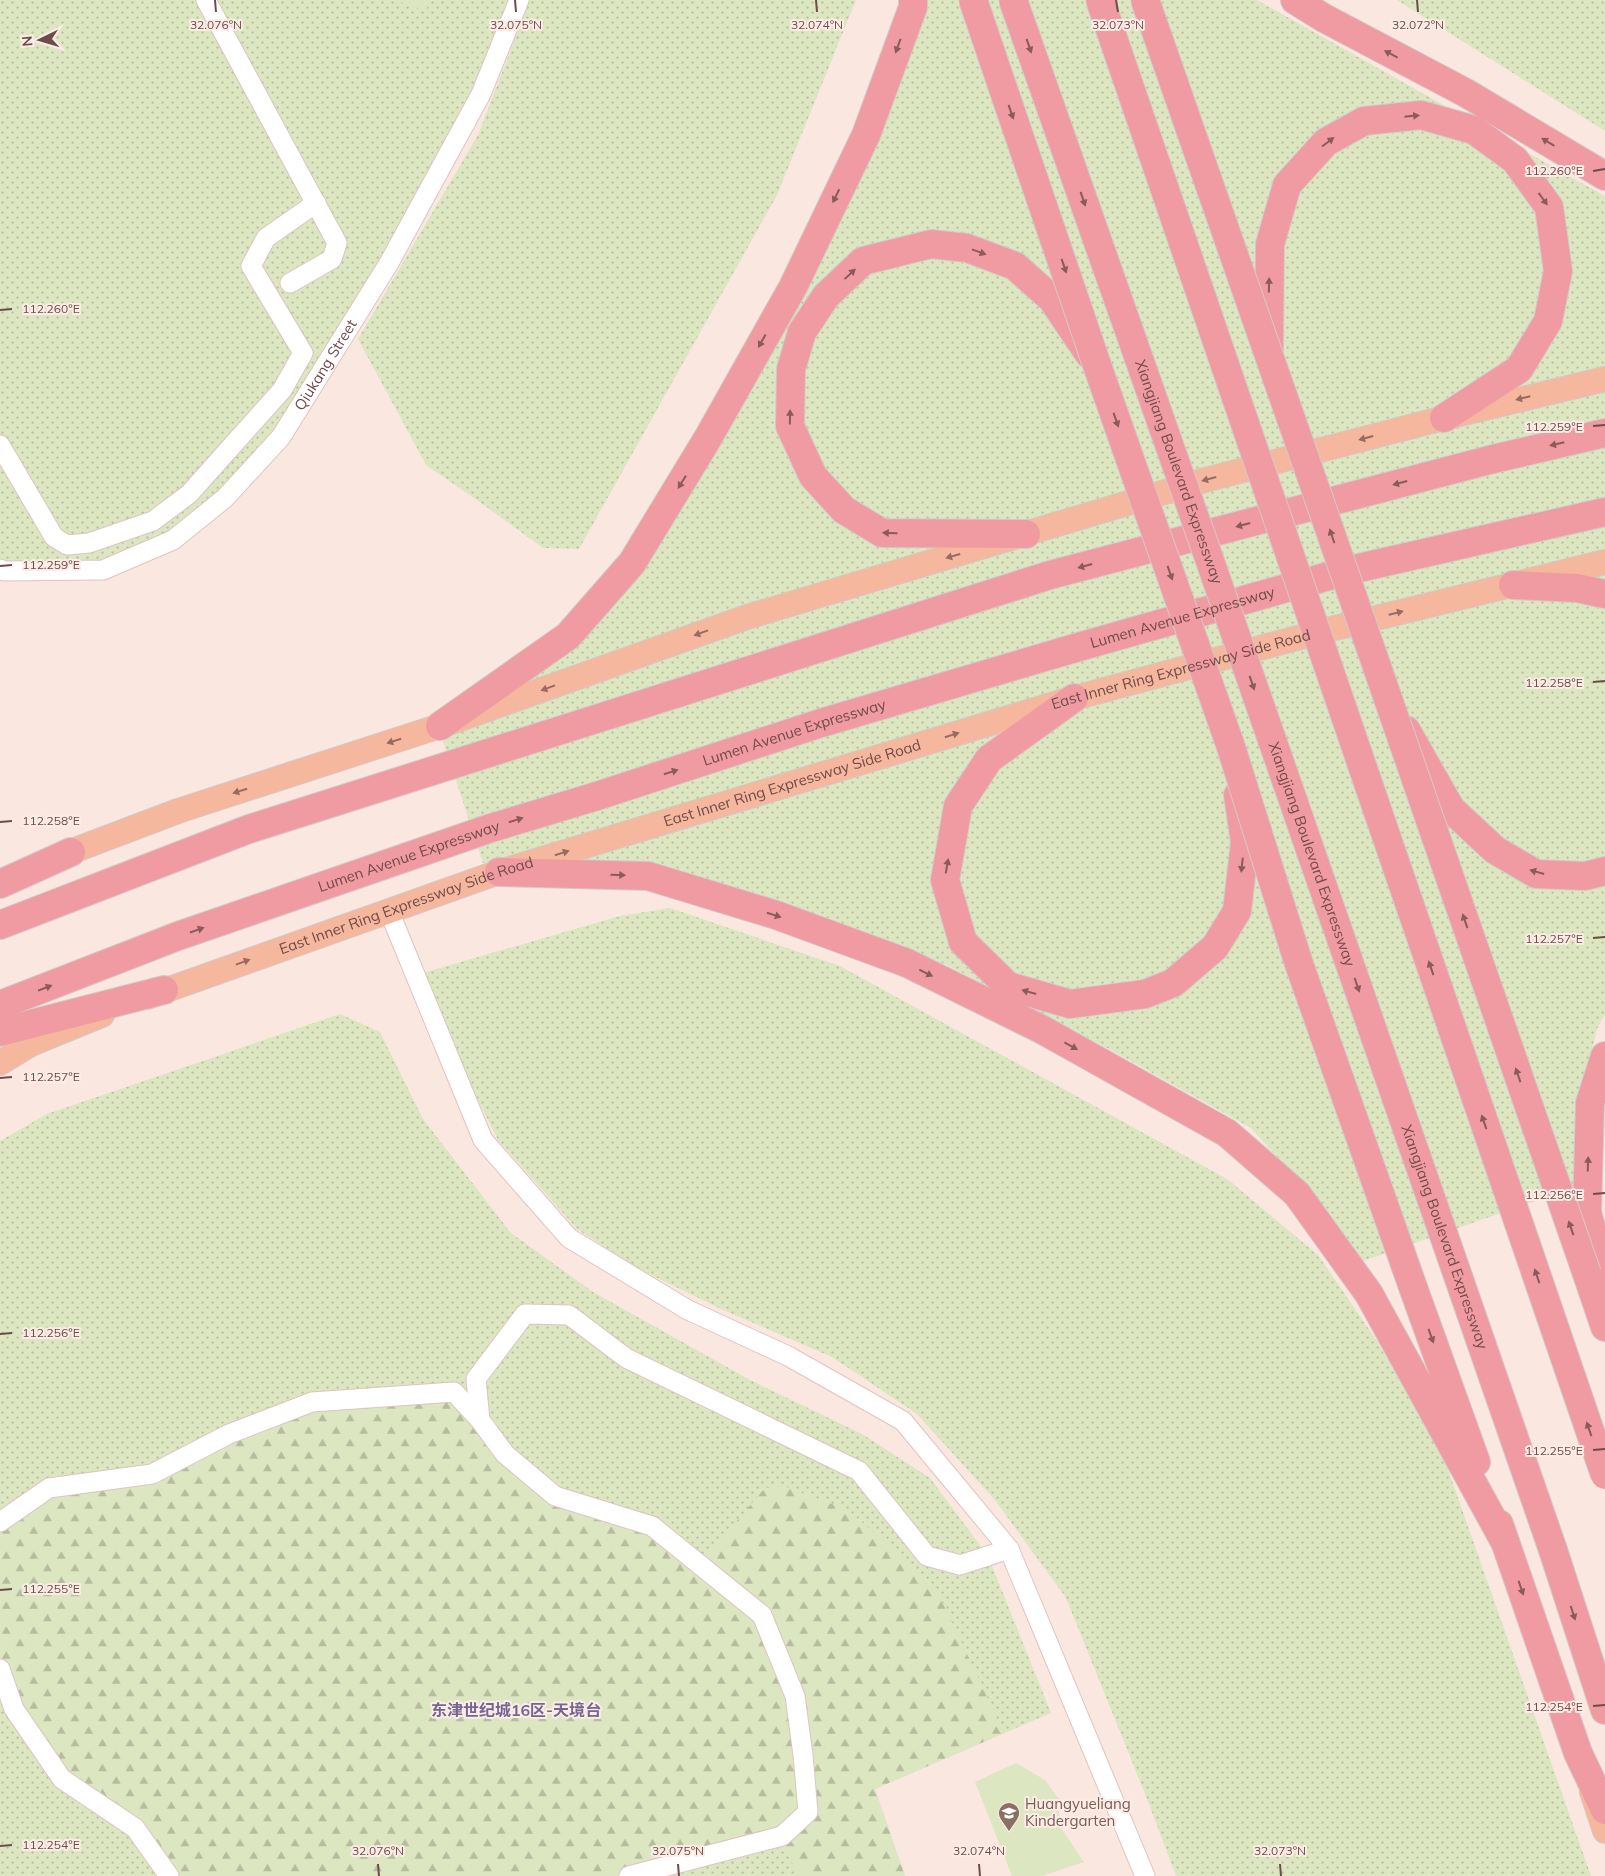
<svg xmlns="http://www.w3.org/2000/svg" width="1605" height="1876" font-family="Mulish,'Noto Sans SC',sans-serif">
  <defs>
    <pattern id="grass-dots" width="8" height="8" patternUnits="userSpaceOnUse" patternTransform="scale(1.25)"><rect width="8" height="8" fill="#dce6c1"/><path d="M2 2h.1M6 6h.1" fill="none" stroke="#b7bc9f" stroke-width="1.8" stroke-linecap="round"/></pattern>
    <pattern id="forest-firs" width="22" height="20" patternUnits="userSpaceOnUse" patternTransform="scale(1.25)"><rect width="22" height="20" fill="#dce6c1"/><path d="M5 1l3.5 6h-7zM16 11l3.5 6h-7z" fill="#b7bc9f"/></pattern>
  </defs>
  <rect width="100%" height="100%" fill="#fae7e0"/>
  <!-- grass -->
  <g fill="url(#grass-dots)">
    <path d="M0,0H519L481,94L281,437L225,498L103,570L0,569Z"/>
    <path d="M530,0H856L777,195L579,549L543,548L477,500L426,465L358,339L478,135Z"/>
    <path d="M923,0H1257L1605,196V1014L1597,1029L1578,1106V1186L1355,1264L1310,1193L1251,1128L1109,1049L947,965L814,914L676,872L633,861L483,863L441,735L625,589L752,390L836,221Z"/>
    <path d="M1397,0H1605V131Z"/>
    <path d="M670,908L840,966L1227,1179L1318,1255L1377,1341L1445,1461L1591,1876H1176L1146,1796L1066,1598L995,1500L917,1414L832,1357L721,1309L637,1268L577,1229L498,1140L416,975L620,916Z"/>
    <path d="M340,1014L380,1032L423,1119L511,1233L593,1292L752,1381L862,1434L930,1478L988,1556L1051,1713L875,1789L905,1876H0V1141L47,1114Z"/>
  </g>
  <!-- forest -->
  <path fill="url(#forest-firs)" d="M454,1392L555,1496L652,1526L700,1564L765,1488L784,1486L848,1510L935,1586L1004,1733L875,1789L905,1876H797L782,1836L629,1876H169L135,1828L62,1779L0,1669V1522L49,1488L152,1474L312,1402Z"/>
  <!-- pitch -->
  <g fill="#dce6c1">
    <path d="M395,0H430L426,11Z"/>
    <path d="M1016,1763L1045,1780L1059,1799V1825L1084,1862L1042,1876H1012L975,1782Z"/>
  </g>
  <g fill="none" stroke-linecap="round" stroke-linejoin="round">
    <!-- minor casing -->
    <g stroke="#dfc4c0" stroke-width="21">
      <g id="minor">
        <path d="M206,0L337,243L332,259L290,283"/>
        <path d="M0,445L54,537L67,545L89,543L153,521L189,494L282,390L303,353L251,266L266,238L316,203"/>
        <path id="s1" d="M0,569L4,571L103,570L173,540L225,498L281,437L389,263L481,94L519,0"/>
        <path d="M389,911L483,1140L569,1238L688,1310L788,1356L903,1421L1009,1549L1145,1876"/>
        <path d="M480,1420L476,1379L525,1314L569,1315L626,1358L859,1471L927,1556L960,1565L1009,1549"/>
        <path d="M0,1522L49,1488L152,1474L229,1434L312,1402L454,1392L480,1420L505,1454L555,1496L652,1526L762,1615L795,1696L803,1755L808,1812L782,1836L629,1876"/>
        <path d="M0,1669L14,1709L62,1779L135,1828L169,1876"/>
      </g>
    </g>
    <!-- major casing -->
    <g stroke="#d4c9c9" stroke-width="26">
      <g id="major">
        <path d="M54,858L178,811L440,726L747,617L1205,480L1444,418L1605,379"/>
        <path id="s2" d="M147,997L499,872L1074,698L1327,630L1605,562"/>
        <path d="M0,1063L31,1044L102,1015"/>
        <path d="M1592,1792L1605,1831"/>
      </g>
    </g>
    <!-- highway casing -->
    <g stroke="#d4c9c9" stroke-width="30">
      <g id="highway">
        <path d="M1295,0L1324,18L1466,93L1605,176"/>
        <path d="M1269,350L1270,244L1287,185L1326,142L1364,121L1421,115L1474,130L1515,160L1549,207L1558,271L1548,321L1519,369L1444,418"/>
        <path d="M1026,534L882,533L844,510L813,476L790,426L791,369L802,332L826,296L863,261L931,244L967,248L1015,266L1052,299L1089,354"/>
        <path d="M1513,585L1577,588L1605,594"/>
        <path d="M1074,698L989,759L958,806L945,880L963,942L1008,986L1070,1004L1145,994L1173,983L1215,947L1237,911L1245,842L1238,795"/>
        <path d="M440,726L568,636L632,563L708,438L793,287L866,135L913,7V0"/>
        <path d="M1406,730L1451,809L1495,850L1536,874L1585,876L1605,871"/>
        <path d="M499,872L648,876L776,915L907,963L1041,1029L1227,1133L1297,1194L1369,1294L1505,1542"/>
        <path d="M0,884L71,852"/>
        <path d="M0,925L249,829L1050,575L1493,459L1605,433"/>
        <path id="s3" d="M0,1005L178,936L491,828L597,796L821,723L1082,646L1350,570L1605,512"/>
        <path d="M0,1032L164,990"/>
        <path d="M1605,1056L1590,1103L1587,1212L1605,1280"/>
        <path d="M1587,1274L1605,1327"/>
        <path d="M1414,1290L1476,1462"/>
        <path d="M1499,1524L1578,1753L1605,1810"/>
        <path d="M1553,1550L1605,1710"/>
      </g>
    </g>
    <!-- minor -->
    <use href="#minor" stroke="#fff" stroke-width="19"/>
    <!-- major -->
    <use href="#major" stroke="#f5b79d" stroke-width="24"/>
    <!-- highway -->
    <use href="#highway" stroke="#f09ba1" stroke-width="28"/>
    <!-- highway-bridge casing -->
    <g stroke="#d4c9c9" stroke-width="30" stroke-linecap="butt">
      <g id="highway-bridge">
        <path d="M973,0L1098,368L1231,747L1299,964L1414,1290"/>
        <path id="s4" d="M1013,0L1210,561L1553,1550"/>
        <path d="M1100,0L1605,1475"/>
        <path d="M1145,0C1294,424 1440,850 1587,1274"/>
      </g>
    </g>
    <!-- highway-bridge -->
    <use href="#highway-bridge" stroke="#f09ba1" stroke-width="28"/>
  </g>
  <!-- one-way arrows -->
  <defs><path id="oneway-solid" d="M-6-.8H1V-3.2L6.5 0L1 3.2V.8H-6Z" transform="scale(1.25)"/></defs>
  <g fill="#895b5b">
    <use href="#oneway-solid" transform="translate(898 46) rotate(110)"/>
    <use href="#oneway-solid" transform="translate(1029 46) rotate(71)"/>
    <use href="#oneway-solid" transform="translate(1391 54) rotate(-152)"/>
    <use href="#oneway-solid" transform="translate(1011 112) rotate(71)"/>
    <use href="#oneway-solid" transform="translate(1412 116) rotate(-6)"/>
    <use href="#oneway-solid" transform="translate(1328 142) rotate(-37)"/>
    <use href="#oneway-solid" transform="translate(1548 142) rotate(-149)"/>
    <use href="#oneway-solid" transform="translate(836 196) rotate(116)"/>
    <use href="#oneway-solid" transform="translate(1083 199) rotate(71)"/>
    <use href="#oneway-solid" transform="translate(1543 199) rotate(54)"/>
    <use href="#oneway-solid" transform="translate(979 252) rotate(20)"/>
    <use href="#oneway-solid" transform="translate(1064 266) rotate(71)"/>
    <use href="#oneway-solid" transform="translate(850 274) rotate(-43)"/>
    <use href="#oneway-solid" transform="translate(1269 285) rotate(-89)"/>
    <use href="#oneway-solid" transform="translate(762 341) rotate(119)"/>
    <use href="#oneway-solid" transform="translate(790 417) rotate(-89)"/>
    <use href="#oneway-solid" transform="translate(1116 420) rotate(71)"/>
    <use href="#oneway-solid" transform="translate(1557 444) rotate(167)"/>
    <use href="#oneway-solid" transform="translate(682 482) rotate(122)"/>
    <use href="#oneway-solid" transform="translate(1400 483) rotate(165)"/>
    <use href="#oneway-solid" transform="translate(1243 525) rotate(165)"/>
    <use href="#oneway-solid" transform="translate(890 533) rotate(-178)"/>
    <use href="#oneway-solid" transform="translate(1332 536) rotate(-109)"/>
    <use href="#oneway-solid" transform="translate(1085 566) rotate(165)"/>
    <use href="#oneway-solid" transform="translate(1170 573) rotate(71)"/>
    <use href="#oneway-solid" transform="translate(1252 683) rotate(71)"/>
    <use href="#oneway-solid" transform="translate(671 772) rotate(-18)"/>
    <use href="#oneway-solid" transform="translate(516 820) rotate(-17)"/>
    <use href="#oneway-solid" transform="translate(1242 865) rotate(96)"/>
    <use href="#oneway-solid" transform="translate(947 866) rotate(-80)"/>
    <use href="#oneway-solid" transform="translate(1537 872) rotate(-164)"/>
    <use href="#oneway-solid" transform="translate(618 875) rotate(2)"/>
    <use href="#oneway-solid" transform="translate(774 915) rotate(18)"/>
    <use href="#oneway-solid" transform="translate(1465 921) rotate(-109)"/>
    <use href="#oneway-solid" transform="translate(197 930) rotate(-19)"/>
    <use href="#oneway-solid" transform="translate(1431 968) rotate(-109)"/>
    <use href="#oneway-solid" transform="translate(926 973) rotate(26)"/>
    <use href="#oneway-solid" transform="translate(1357 985) rotate(71)"/>
    <use href="#oneway-solid" transform="translate(45 988) rotate(-21)"/>
    <use href="#oneway-solid" transform="translate(1029 992) rotate(-164)"/>
    <use href="#oneway-solid" transform="translate(1071 1046) rotate(29)"/>
    <use href="#oneway-solid" transform="translate(1518 1075) rotate(-109)"/>
    <use href="#oneway-solid" transform="translate(1484 1122) rotate(-109)"/>
    <use href="#oneway-solid" transform="translate(1588 1164) rotate(-88)"/>
    <use href="#oneway-solid" transform="translate(1571 1228) rotate(-109)"/>
    <use href="#oneway-solid" transform="translate(1537 1276) rotate(-109)"/>
    <use href="#oneway-solid" transform="translate(1431 1336) rotate(70)"/>
    <use href="#oneway-solid" transform="translate(1589 1429) rotate(-109)"/>
    <use href="#oneway-solid" transform="translate(1521 1588) rotate(71)"/>
    <use href="#oneway-solid" transform="translate(1573 1613) rotate(72)"/>
  </g>
  <g fill="#976b63">
    <use href="#oneway-solid" transform="translate(1523 398) rotate(166)"/>
    <use href="#oneway-solid" transform="translate(1366 438) rotate(165)"/>
    <use href="#oneway-solid" transform="translate(1209 479) rotate(165)"/>
    <use href="#oneway-solid" transform="translate(953 556) rotate(164)"/>
    <use href="#oneway-solid" transform="translate(1396 613) rotate(-14)"/>
    <use href="#oneway-solid" transform="translate(701 633) rotate(160)"/>
    <use href="#oneway-solid" transform="translate(548 688) rotate(160)"/>
    <use href="#oneway-solid" transform="translate(952 735) rotate(-17)"/>
    <use href="#oneway-solid" transform="translate(394 741) rotate(162)"/>
    <use href="#oneway-solid" transform="translate(240 791) rotate(162)"/>
    <use href="#oneway-solid" transform="translate(562 853) rotate(-17)"/>
    <use href="#oneway-solid" transform="translate(243 962) rotate(-20)"/>
  </g>
  <!-- ticks -->
  <path fill="none" stroke="#6f4b4a" stroke-width="2" d="M215,0L216,12M515,0L516,12M816,0L817,12M1116,0L1118,12M1417,0L1418,12M1593,171L1605,169M0,310L12,309M1593,426L1605,425M0,566L12,565M1593,682L1605,681M0,822L12,821M1593,938L1605,937M0,1078L12,1077M1593,1194L1605,1193M0,1334L12,1333M1593,1450L1605,1449M0,1590L12,1589M1593,1706L1605,1705M0,1846L12,1845M378,1864L379,1876M678,1864L679,1876M979,1864L980,1876M1280,1864L1281,1876"/>
  <!-- icons -->
  <defs>
    <g id="school-pin" transform="scale(1.125)"><path d="M0 17L-7.5 6A9.5 9.5 0 1 1 7.5 6Z" fill="#8d6e63" stroke="#fdece6"/><path d="M0-5L7-2L0 1L-7-2ZM-4 1L0 2.5L4 1V4Q0 6-4 4Z" fill="#fff"/></g>
  </defs>
  <g fill-rule="evenodd">
    <use href="#school-pin" x="1009" y="1813"/>
  </g>
  <g text-anchor="middle" stroke-width="4" stroke-linejoin="round" paint-order="stroke">
    <!-- street labels -->
    <g font-size="15" fill="#6f4b4a" stroke="#fdece6">
      <text dy="5" stroke="none"><textPath href="#s1" startOffset="414">Qiukang Street</textPath></text>
      <text dy="5" stroke="none"><textPath href="#s4" startOffset="500">Xiangjiang Boulevard Expressway</textPath></text>
      <text dy="5" stroke="none"><textPath href="#s3" startOffset="1245">Lumen Avenue Expressway</textPath></text>
      <text dy="5" stroke="none"><textPath href="#s2" startOffset="1085">East Inner Ring Expressway Side Road</textPath></text>
      <text dy="5" stroke="none"><textPath href="#s3" startOffset="840">Lumen Avenue Expressway</textPath></text>
      <text dy="5" stroke="none"><textPath href="#s2" startOffset="680">East Inner Ring Expressway Side Road</textPath></text>
      <text dy="5" stroke="none"><textPath href="#s4" startOffset="905">Xiangjiang Boulevard Expressway</textPath></text>
      <text dy="5" stroke="none"><textPath href="#s3" startOffset="435">Lumen Avenue Expressway</textPath></text>
      <text dy="5" stroke="none"><textPath href="#s2" startOffset="275">East Inner Ring Expressway Side Road</textPath></text>
      <text dy="5" stroke="none"><textPath href="#s4" startOffset="1310">Xiangjiang Boulevard Expressway</textPath></text>
    </g>
    <!-- education labels -->
    <g font-size="15" fill="#785e54" stroke="#fdece6" text-anchor="start">
      <text x="1025" y="1809">Huangyueliang<tspan x="1025" dy="17">Kindergarten</tspan></text>
    </g>
    <!-- neighbourhood labels -->
    <g font-size="16" font-weight="bold" fill="#746692" stroke="#fdece6">
      <text x="516" y="1716">东津世纪城16区-天境台</text>
    </g>
  </g>
  <g font-size="12" text-anchor="middle" fill="#6f4b4a" stroke="#fdece6" stroke-width="4" stroke-linejoin="round" paint-order="stroke">
    <text x="1418" y="29">32.072°N</text>
    <text x="216" y="29">32.076°N</text>
    <text x="516" y="29">32.075°N</text>
    <text x="817" y="29">32.074°N</text>
    <text x="1118" y="29">32.073°N</text>
    <text x="1554" y="175">112.260°E</text>
    <text x="51" y="313">112.260°E</text>
    <text x="1554" y="431">112.259°E</text>
    <text x="51" y="569">112.259°E</text>
    <text x="1554" y="687">112.258°E</text>
    <text x="51" y="825">112.258°E</text>
    <text x="1554" y="943">112.257°E</text>
    <text x="51" y="1081">112.257°E</text>
    <text x="1554" y="1199">112.256°E</text>
    <text x="51" y="1337">112.256°E</text>
    <text x="1554" y="1455">112.255°E</text>
    <text x="51" y="1593">112.255°E</text>
    <text x="1554" y="1711">112.254°E</text>
    <text x="51" y="1849">112.254°E</text>
    <text x="378" y="1855">32.076°N</text>
    <text x="678" y="1855">32.075°N</text>
    <text x="979" y="1855">32.074°N</text>
    <text x="1280" y="1855">32.073°N</text>
  </g>
  <!-- north arrow -->
  <g transform="translate(40 40) rotate(265)" stroke="#fdece6" stroke-width="4" paint-order="stroke">
  <path d="M0-4L9 19L0 12L-9 19Z" fill="#6f4b4a"/>
  <text y="-8" font-size="14" font-weight="bold" text-anchor="middle" fill="#6f4b4a">N</text>
  </g>
</svg>
